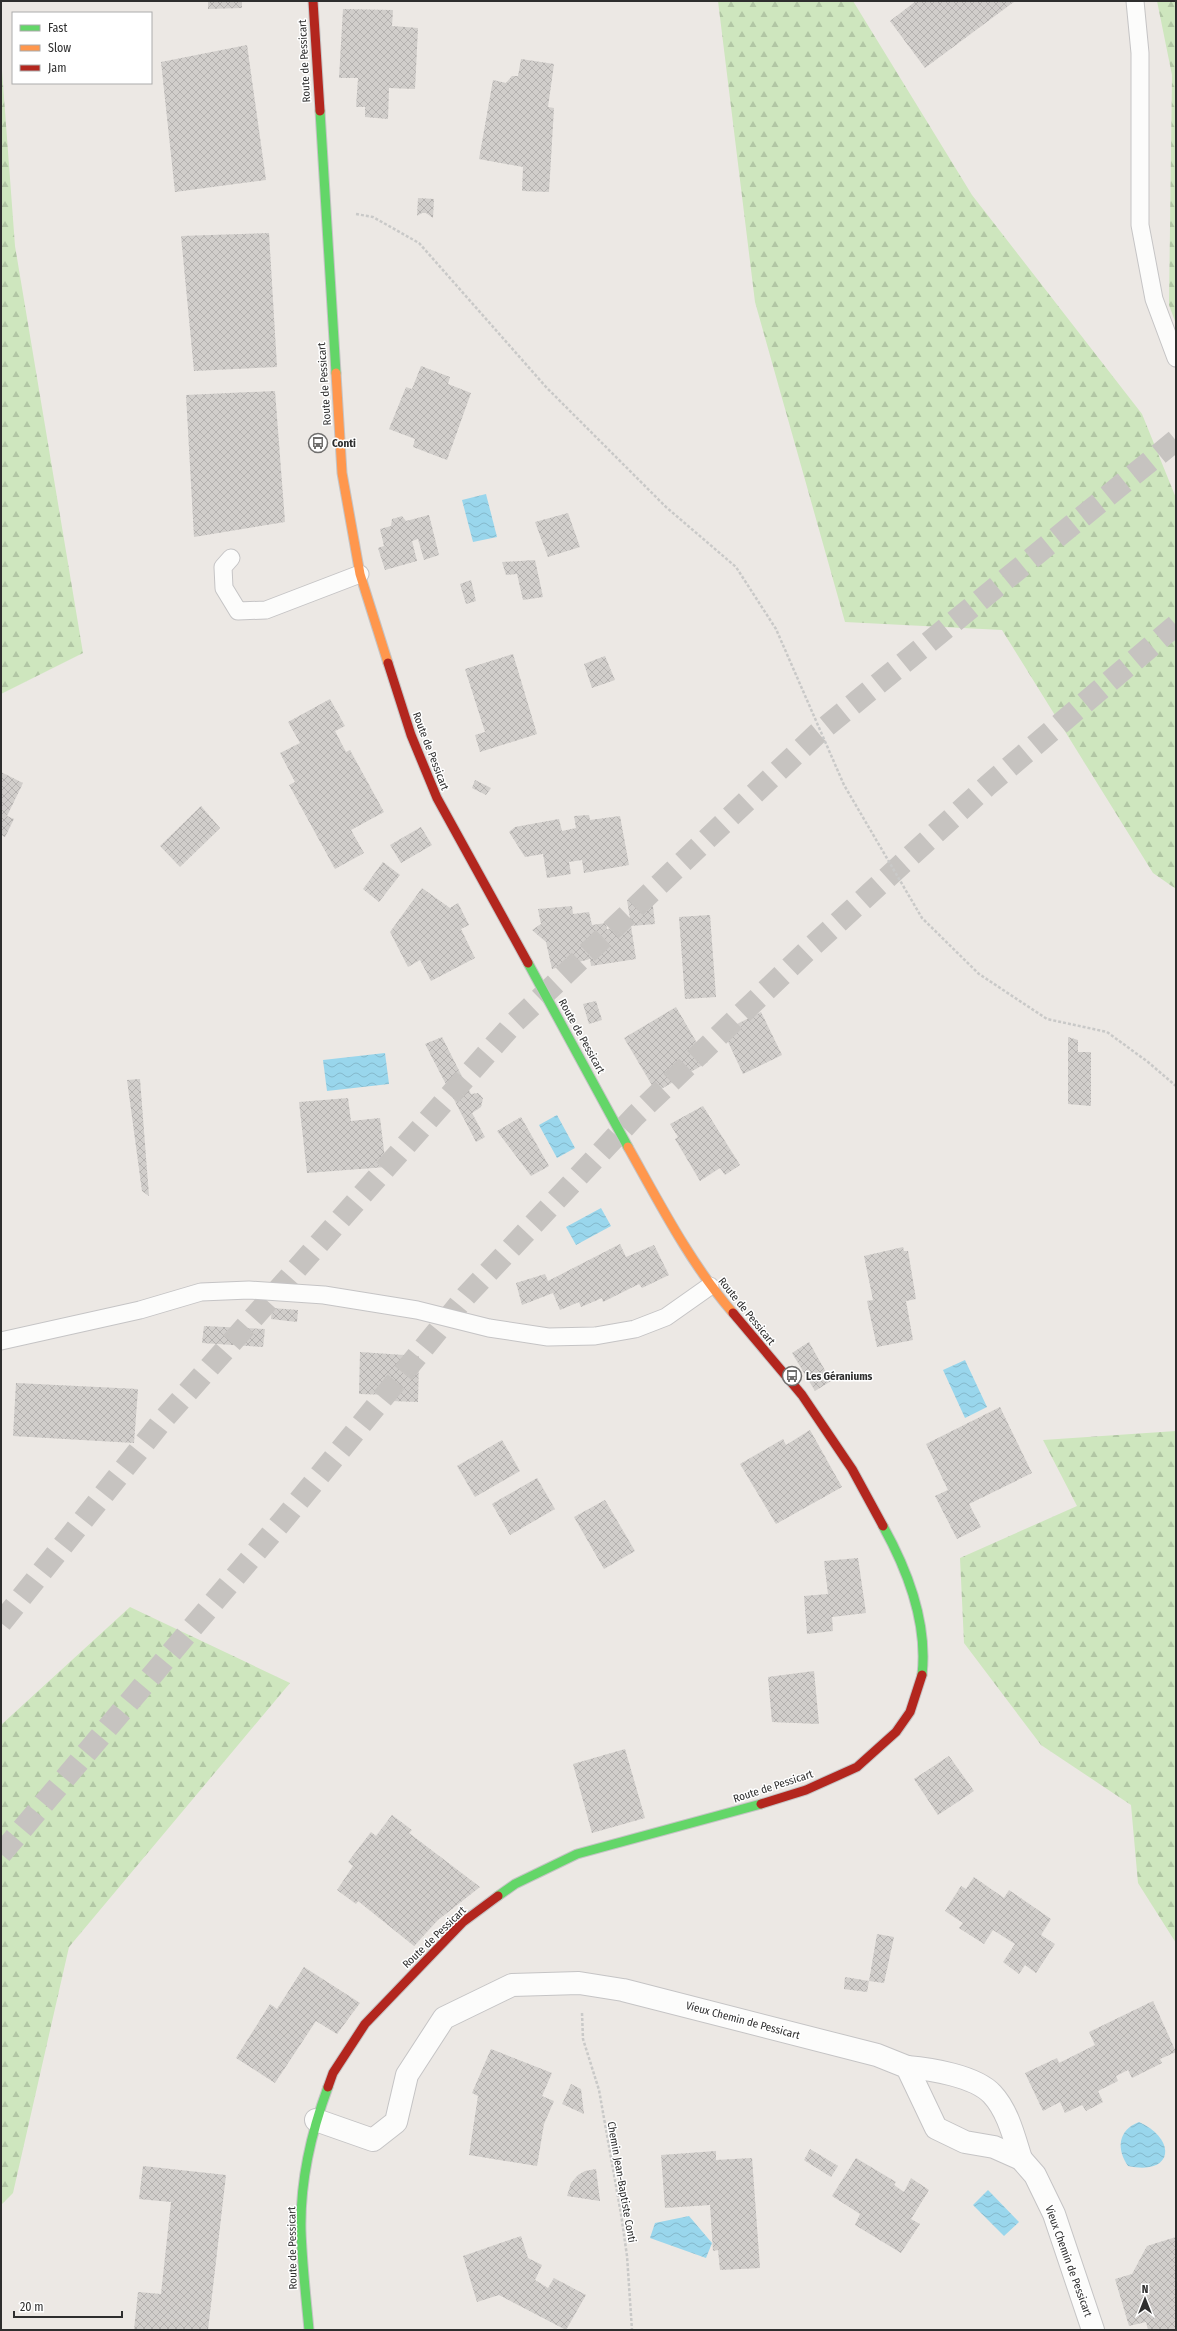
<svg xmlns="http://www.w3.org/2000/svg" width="1177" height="2331" font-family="'Fira Sans Condensed',sans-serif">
  <defs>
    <pattern id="forest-firs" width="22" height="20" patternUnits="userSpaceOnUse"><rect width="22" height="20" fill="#cee6be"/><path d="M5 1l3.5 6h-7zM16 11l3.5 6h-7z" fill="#b1c6a4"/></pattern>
    <pattern id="water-waves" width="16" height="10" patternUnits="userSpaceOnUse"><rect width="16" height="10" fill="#99d6ec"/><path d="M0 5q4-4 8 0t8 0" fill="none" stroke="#84b8cb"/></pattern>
    <pattern id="building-cross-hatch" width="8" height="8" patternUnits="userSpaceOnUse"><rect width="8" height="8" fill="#d1cecb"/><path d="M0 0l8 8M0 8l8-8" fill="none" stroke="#b4b1af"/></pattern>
  </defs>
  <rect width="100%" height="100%" fill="#ece8e4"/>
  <!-- forest -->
  <g fill="url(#forest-firs)">
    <path d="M718,1H853L972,195L1142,414L1176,498V889L1153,873L1002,630L845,622L755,302Z"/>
    <path d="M1157,1H1176V324L1169,305L1172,75Z"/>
    <path d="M1,57L15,246L83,653L1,694Z"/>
    <path d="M1176,1431V1943L1138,1883L1131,1805L1041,1745L964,1643L960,1558L1077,1506L1043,1440Z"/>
    <path d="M130,1607L290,1683L69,1947L13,2193L1,2205V1725Z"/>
  </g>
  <!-- water -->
  <g fill="url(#water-waves)">
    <path d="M486,494L497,537L473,542L462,500Z"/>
    <path d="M385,1053L389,1084L327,1091L323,1060Z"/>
    <path d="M557,1115L575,1148L557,1158L539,1125Z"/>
    <path d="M601,1208L611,1226L576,1245L566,1227Z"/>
    <path d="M965,1360L987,1407L965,1418L943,1370Z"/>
    <path d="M1139,2122C1177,2139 1174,2176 1128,2166C1116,2149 1118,2130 1139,2122Z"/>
    <path d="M988,2190L1019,2222L1004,2236L973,2205Z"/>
    <path d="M689,2216L712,2243L706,2258L650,2238L655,2223Z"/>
  </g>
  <!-- building -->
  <g fill="url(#building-cross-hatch)">
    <path d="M208,1H242V8L208,9Z"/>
    <path d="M916,1H1015L925,68L890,21Z"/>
    <path d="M343,9L393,10L392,26L418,28L415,89L389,88L388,119L365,117V107H356L358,78H339Z"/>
    <path d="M247,45L266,180L175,192L161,62Z"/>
    <path d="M521,59L554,64L548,107L554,108L549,192L522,191L523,167L479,159L493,80L506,83L512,76H518Z"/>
    <path d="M418,198L434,199L433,218L426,213H422L417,216Z"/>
    <path d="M269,233L277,367L194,371L181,236Z"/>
    <path d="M421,366L450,377L448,384L471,393L447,460L413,447L415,439L389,429L406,387L412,389Z"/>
    <path d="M275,391L285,522L194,537L186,395Z"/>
    <path d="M568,513L580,547L548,557L535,522Z"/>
    <path d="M429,515L439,555L424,560L418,539L412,541L417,561L385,570L378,548L384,546L380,529L391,526L392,519L396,518L402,516L406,521Z"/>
    <path d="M535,560L543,597L523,600L517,574L506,575L502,562Z"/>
    <path d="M471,580L476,601L466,604L460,584Z"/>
    <path d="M513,654L537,734L480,752L475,735L485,732L465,669Z"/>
    <path d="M605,656L615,680L592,688L584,664Z"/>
    <path d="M330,699L345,726L335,731L346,752L350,750L384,812L351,830L364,853L335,869L289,785L295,782L280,753L300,743L288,722Z"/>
    <path d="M1,772L23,783L7,816L14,819L5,837L1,835Z"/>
    <path d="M475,780L491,788L486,795L472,788Z"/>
    <path d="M201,806L220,828L180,867L160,846Z"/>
    <path d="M589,815L590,820L620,816L629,865L584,873L582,860L569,862L571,874L547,878L543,854L525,857L509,832L515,827L559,819L562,831L576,828L574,816Z"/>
    <path d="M421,827L432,845L401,863L390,845Z"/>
    <path d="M383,862L400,875L379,902L363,889Z"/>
    <path d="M422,888L450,908L458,903L469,925L461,929L475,958L431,981L420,960L408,967L390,932Z"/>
    <path d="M652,898L655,924L631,926L636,959L591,966L590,959L552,969L546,942L532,930L541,924L538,909L572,906L573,914L589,912L592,925L606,923L607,929L631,925L627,900Z"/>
    <path d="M710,915L716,997L685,999L679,917Z"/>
    <path d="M596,1001L602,1020L589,1024L583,1004Z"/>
    <path d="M676,1007L708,1062L656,1092L624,1038Z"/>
    <path d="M761,1012L782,1055L743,1074L723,1031Z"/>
    <path d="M442,1037L471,1094L478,1093L483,1098L481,1107L472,1113L485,1137L476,1142L425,1044Z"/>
    <path d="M1068,1037L1078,1040V1052H1091V1106L1068,1104Z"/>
    <path d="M140,1079L149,1196L142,1191L127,1080Z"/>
    <path d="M348,1098L351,1121L380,1118L386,1167L307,1173L299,1102Z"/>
    <path d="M703,1106L740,1165L725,1175L720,1168L700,1181L675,1139L678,1137L670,1124Z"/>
    <path d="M521,1117L549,1166L531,1176L497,1131Z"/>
    <path d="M620,1244L626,1257L654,1245L669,1275L642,1288L639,1284L603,1302L602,1298L581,1307L579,1302L560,1310L553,1293L522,1305L516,1283L545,1274L548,1281Z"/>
    <path d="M903,1247L904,1251H908L916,1299L906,1301L913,1340L877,1347L867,1301L873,1300L864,1256Z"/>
    <path d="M272,1308L298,1310L297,1322L271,1319Z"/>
    <path d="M204,1326L265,1329L263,1347L202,1343Z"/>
    <path d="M809,1342L831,1381L815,1391L792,1353Z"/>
    <path d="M360,1352L419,1356L418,1402L391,1401V1395L359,1394Z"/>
    <path d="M16,1383L138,1389L134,1443L13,1436Z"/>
    <path d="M1000,1407L1032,1473L969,1504L981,1527L957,1539L935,1496L948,1490L926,1444Z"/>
    <path d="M810,1430L842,1487L776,1524L740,1464L783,1439L786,1445Z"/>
    <path d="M502,1440L520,1471L475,1497L457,1466Z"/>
    <path d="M537,1478L555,1509L510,1535L492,1504Z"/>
    <path d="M605,1500L635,1551L604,1569L574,1517Z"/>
    <path d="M858,1558L866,1613L832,1617L833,1631L807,1634L804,1596L828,1594L824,1561Z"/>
    <path d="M814,1671L819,1724L772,1722L768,1677Z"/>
    <path d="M625,1749L645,1818L592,1833L573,1764Z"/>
    <path d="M949,1756L974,1791L938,1815L914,1779Z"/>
    <path d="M392,1815L412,1830L409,1833L480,1887L438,1920L414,1946L358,1901L356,1904L337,1890L353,1866L348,1862L371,1832L376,1836Z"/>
    <path d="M974,1877L1004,1898L1009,1890L1051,1919L1041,1935L1055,1944L1036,1973L1025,1965L1019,1974L1003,1962L1015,1944L993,1930L984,1944L959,1928L963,1923L945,1911L961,1886L966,1889Z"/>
    <path d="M877,1934L894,1937L884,1983L869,1981Z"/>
    <path d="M304,1967L360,2003L337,2034L316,2021L275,2083L236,2058L270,2004L277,2009Z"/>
    <path d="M845,1977L869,1981L867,1992L844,1989Z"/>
    <path d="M1153,2001L1176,2052L1160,2059L1162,2063L1132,2078L1128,2070L1116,2076L1118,2081L1098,2091L1103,2102L1086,2111L1082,2105L1065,2113L1060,2102L1043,2111L1025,2073L1057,2058L1059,2063L1095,2045L1089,2032Z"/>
    <path d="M491,2049L552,2073L542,2096L554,2101L544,2124L537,2166L469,2155L478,2096L472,2093Z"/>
    <path d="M571,2084L581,2089L584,2114L562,2104Z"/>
    <path d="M810,2149L838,2166L831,2177L804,2160Z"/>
    <path d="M716,2151V2160L752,2158L760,2268L720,2270L718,2250L713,2251L710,2205L665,2208L661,2155Z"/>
    <path d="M856,2158L896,2182L894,2185L904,2192L911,2178L929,2190L911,2219L920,2224L901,2253L855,2225L860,2214L832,2196Z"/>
    <path d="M143,2166L226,2175L208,2330H134L138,2292L161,2294L171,2202L139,2199Z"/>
    <path d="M596,2169L600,2201L567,2196L571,2183L578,2175L585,2171Z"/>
    <path d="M521,2236L528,2258L542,2265L535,2280L548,2288L554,2278L586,2295L566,2330L499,2295L477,2302L463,2256Z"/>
    <path d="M1176,2237V2330H1148L1146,2322L1129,2326L1115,2279L1132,2274L1147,2246Z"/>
  </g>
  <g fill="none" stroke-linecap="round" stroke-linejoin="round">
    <!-- highway-tunnel -->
    <g stroke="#c6c3c0" stroke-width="22" stroke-dasharray="22 11" stroke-linecap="butt">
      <path d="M1,1623L163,1420L513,1024L818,733L1176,440"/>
      <path d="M1,1854L284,1519L466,1296L635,1116L807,951L987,786L1176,625"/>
    </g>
    <!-- lane casing -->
    <g stroke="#c5c4c5" stroke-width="19">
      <g id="lane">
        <path d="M1135,1L1140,53V225L1154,299L1176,358"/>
        <path d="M231,558L223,567L224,588L238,611L266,610L360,574"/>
        <path d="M1,1341L140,1310L201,1292L249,1290L324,1295L417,1310L489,1328L548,1337L595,1336L635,1329L666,1317L710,1286"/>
      </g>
    </g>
    <!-- street casing -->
    <g stroke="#c5c4c5" stroke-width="24">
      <g id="street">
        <path d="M907,2067C931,2069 975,2076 992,2094C1008,2111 1014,2137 1021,2159"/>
        <path d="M316,2120L373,2140L396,2122L407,2075L444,2018L512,1985L579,1983L623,1990L877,2055L907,2067L936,2128L965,2142L994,2147L1021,2159L1035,2175L1054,2214L1093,2330"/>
      </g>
    </g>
    <!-- fast casing -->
    <g stroke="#c5c4c5" stroke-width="11">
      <g id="fast">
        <path d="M320,111L336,373"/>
        <path d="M528,963L628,1147"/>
        <path d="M883,1526C908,1571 928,1623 922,1675"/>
        <path d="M498,1896L515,1884L577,1854L761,1804"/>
        <path d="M309,2330C306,2297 302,2263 301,2230C300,2181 311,2133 328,2087"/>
      </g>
    </g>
    <!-- slow casing -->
    <g stroke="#c5c4c5" stroke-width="11">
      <g id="slow">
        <path d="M336,373L342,473L360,574L388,663"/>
        <path d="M628,1147C660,1204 690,1263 733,1313"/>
      </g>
    </g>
    <!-- jam casing -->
    <g stroke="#c5c4c5" stroke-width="11">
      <g id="jam">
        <path d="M313,1L320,111"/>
        <path d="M388,663L411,735L437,798L528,963"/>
        <path d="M733,1313L802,1395L852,1469L883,1526"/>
        <path d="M761,1804L806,1790L857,1767L896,1732L910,1712L922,1675"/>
        <path d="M328,2087L333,2073L365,2024L463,1922L498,1896"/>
      </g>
    </g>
    <!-- path -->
    <g stroke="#c9c9c8" stroke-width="2.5" stroke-dasharray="3 2" stroke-linecap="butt">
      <path d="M356,214L373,217L419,243L546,387L666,507L736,567L776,629L844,785L922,918L979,974L1047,1019L1107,1032L1148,1062L1176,1086"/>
      <path d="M582,2013L583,2039L599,2090L621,2214L627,2256L632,2330"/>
    </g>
    <!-- lane -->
    <use href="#lane" stroke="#fcfcfb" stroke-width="17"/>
    <!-- street -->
    <use href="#street" stroke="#fcfcfb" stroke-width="22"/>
    <!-- fast -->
    <use href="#fast" stroke="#63d668" stroke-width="9"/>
    <!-- slow -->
    <use href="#slow" stroke="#ff974d" stroke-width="9"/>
    <!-- jam -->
    <use href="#jam" stroke="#b3261e" stroke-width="9"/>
  </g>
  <!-- icons -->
  <defs>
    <g id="bus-ring" transform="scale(1)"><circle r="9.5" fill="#fff" stroke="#706f6e" stroke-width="1.5"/><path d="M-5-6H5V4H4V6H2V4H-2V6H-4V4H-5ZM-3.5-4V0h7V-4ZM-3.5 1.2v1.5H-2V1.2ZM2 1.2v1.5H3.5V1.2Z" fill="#706f6e"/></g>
  </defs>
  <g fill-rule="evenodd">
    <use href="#bus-ring" x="318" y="443"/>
    <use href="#bus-ring" x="792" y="1376"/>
  </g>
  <g text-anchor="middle" stroke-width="3" stroke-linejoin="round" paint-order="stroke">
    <!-- street labels -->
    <g font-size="11" fill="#2e2e2e" stroke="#fff">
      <text transform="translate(304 61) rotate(-93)" y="4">Route de Pessicart</text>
      <text transform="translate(324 384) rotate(-94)" y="4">Route de Pessicart</text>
      <text transform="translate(431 751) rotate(69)" y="4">Route de Pessicart</text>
      <text transform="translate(582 1036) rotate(61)" y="4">Route de Pessicart</text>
      <text transform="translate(747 1311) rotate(51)" y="4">Route de Pessicart</text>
      <text transform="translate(773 1786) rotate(-18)" y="4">Route de Pessicart</text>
      <text transform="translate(434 1937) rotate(-44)" y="4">Route de Pessicart</text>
      <text transform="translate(743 2020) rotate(15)" y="4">Vieux Chemin de Pessicart</text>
      <text transform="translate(622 2182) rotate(80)" y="4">Chemin Jean-Baptiste Conti</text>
      <text transform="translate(292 2248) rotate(-91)" y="4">Route de Pessicart</text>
      <text transform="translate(1069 2261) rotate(70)" y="4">Vieux Chemin de Pessicart</text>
    </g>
    <!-- poi labels -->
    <g font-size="11" font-weight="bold" fill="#2e2e2e" stroke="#fff" text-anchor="start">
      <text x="332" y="447">Conti</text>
      <text x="806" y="1380">Les Géraniums</text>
    </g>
  </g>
  <!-- border -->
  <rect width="1177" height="2331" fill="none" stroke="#2e2e2e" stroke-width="4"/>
  <!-- legend -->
  <rect x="12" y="12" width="140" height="72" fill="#ffffff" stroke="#ababab"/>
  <rect x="20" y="25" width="20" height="6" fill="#63d668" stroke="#ababab"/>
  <text x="48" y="32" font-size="12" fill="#2e2e2e">Fast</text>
  <rect x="20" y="45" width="20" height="6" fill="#ff974d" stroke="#ababab"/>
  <text x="48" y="52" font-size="12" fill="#2e2e2e">Slow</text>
  <rect x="20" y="65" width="20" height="6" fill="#b3261e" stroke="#ababab"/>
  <text x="48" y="72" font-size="12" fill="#2e2e2e">Jam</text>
  <!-- north arrow -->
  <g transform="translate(1145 2299)" stroke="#ffffff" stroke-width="3" paint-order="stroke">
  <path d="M0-3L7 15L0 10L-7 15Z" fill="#2e2e2e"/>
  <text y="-6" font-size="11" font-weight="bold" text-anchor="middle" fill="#2e2e2e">N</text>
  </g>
  <!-- scale -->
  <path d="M14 2311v6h108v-6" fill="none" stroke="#2e2e2e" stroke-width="2"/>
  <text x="20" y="2311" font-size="12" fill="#2e2e2e" stroke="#ffffff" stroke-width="3" paint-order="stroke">20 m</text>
</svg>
